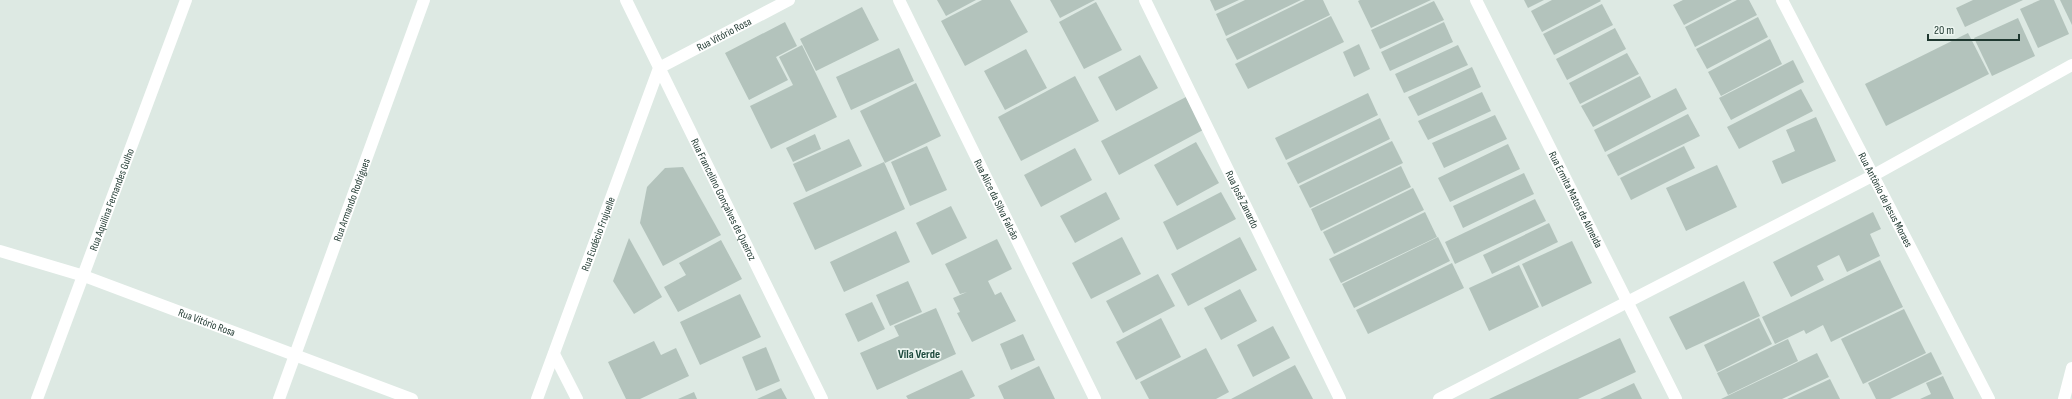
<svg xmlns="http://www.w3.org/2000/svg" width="2072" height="399" font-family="'Sofia Sans Condensed',sans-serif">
  <rect width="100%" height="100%" fill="#dde9e3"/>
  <!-- building -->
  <g fill="#b3c3bc">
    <path d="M937,0H976L946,16Z"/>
    <path d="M982,0H1010L1028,32L965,66L941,21Z"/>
    <path d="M1050,0H1095L1060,18Z"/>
    <path d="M1210,0H1239L1215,11Z"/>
    <path d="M1245,0H1301L1226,36L1216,14Z"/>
    <path d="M1305,0H1323L1330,15L1237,60L1226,39Z"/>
    <path d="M1360,0H1431L1371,28L1358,1Z"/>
    <path d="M1524,0H1544L1528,8Z"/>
    <path d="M1552,0H1600L1601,1L1542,32L1531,11Z"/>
    <path d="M1683,0H1732L1684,25L1673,5Z"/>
    <path d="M1737,0H1749L1757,15L1695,47L1685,27Z"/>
    <path d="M1973,0H2023L1965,27L1956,8Z"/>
    <path d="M2040,0H2054L2069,34L2038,48L2020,9Z"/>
    <path d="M2060,0H2072V25Z"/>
    <path d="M1434,1L1444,20L1380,49L1371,30Z"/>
    <path d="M1096,2L1122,50L1084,69L1059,22Z"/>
    <path d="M1602,4L1613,25L1554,55L1543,34Z"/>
    <path d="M862,7L879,40L816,71L800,39Z"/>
    <path d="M1331,16L1344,42L1248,89L1235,64Z"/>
    <path d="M1758,17L1768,37L1707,69L1696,49Z"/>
    <path d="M2018,18L2035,56L1992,76L1974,38Z"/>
    <path d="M785,22L797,46L776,57L788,80L749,100L725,53Z"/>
    <path d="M1444,22L1453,42L1390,71L1381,52Z"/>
    <path d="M1615,28L1626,49L1567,80L1556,59Z"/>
    <path d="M1968,33L1989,74L1886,126L1865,84Z"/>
    <path d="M1770,39L1782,64L1721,96L1708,72Z"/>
    <path d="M1359,44L1370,69L1354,77L1343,52Z"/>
    <path d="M802,45L837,117L771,149L750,106L793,85L779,57Z"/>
    <path d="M1458,45L1468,65L1404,93L1395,74Z"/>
    <path d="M899,48L914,81L851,110L836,77Z"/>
    <path d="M1026,49L1047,88L1005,110L984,71Z"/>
    <path d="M1627,53L1639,74L1580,104L1569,83Z"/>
    <path d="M1140,55L1158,88L1116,111L1098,77Z"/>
    <path d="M1793,60L1804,82L1731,120L1719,98Z"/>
    <path d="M1472,67L1481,87L1418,116L1408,97Z"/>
    <path d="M1075,76L1099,121L1021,161L998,117Z"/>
    <path d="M1640,76L1651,97L1593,127L1581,106Z"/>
    <path d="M916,83L941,136L885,163L860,111Z"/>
    <path d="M1676,88L1687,109L1605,152L1594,130Z"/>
    <path d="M1801,89L1813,111L1739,149L1727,127Z"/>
    <path d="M1482,92L1491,111L1428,140L1418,121Z"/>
    <path d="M1368,93L1378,115L1286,160L1275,138Z"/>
    <path d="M1186,97L1203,130L1119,175L1101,141Z"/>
    <path d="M1688,114L1700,136L1618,176L1607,155Z"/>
    <path d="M1495,115L1507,139L1444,168L1432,143Z"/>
    <path d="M1816,117L1836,161L1782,184L1772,161L1795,151L1786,130Z"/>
    <path d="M1380,118L1390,139L1298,184L1287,163Z"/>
    <path d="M815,134L821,149L793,162L786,148Z"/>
    <path d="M849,139L862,166L806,192L793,164Z"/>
    <path d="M1392,141L1403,163L1310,208L1299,186Z"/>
    <path d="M1196,142L1219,183L1177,206L1154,165Z"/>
    <path d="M1508,144L1520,169L1450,202L1438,178Z"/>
    <path d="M927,146L947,190L910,206L891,162Z"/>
    <path d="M1684,146L1695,168L1631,200L1620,178Z"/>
    <path d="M1075,148L1092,180L1041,207L1024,175Z"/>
    <path d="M884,162L905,209L815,250L793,203Z"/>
    <path d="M1717,165L1737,207L1686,231L1666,188Z"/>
    <path d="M1401,166L1411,187L1321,231L1311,209Z"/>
    <path d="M683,167L721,235L663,266L640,223L647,187L665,168Z"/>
    <path d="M1524,173L1534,194L1463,228L1453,206Z"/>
    <path d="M1413,188L1424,210L1334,254L1323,232Z"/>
    <path d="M1106,192L1120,219L1075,243L1060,216Z"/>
    <path d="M1221,192L1236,219L1177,250L1163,222Z"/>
    <path d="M1535,199L1546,221L1455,264L1445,242Z"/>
    <path d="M951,206L967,238L932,255L916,223Z"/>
    <path d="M1425,212L1437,237L1341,283L1329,259Z"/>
    <path d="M1873,212L1881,229L1870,234L1880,256L1847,272L1839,255L1817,266L1824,280L1791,297L1773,262Z"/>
    <path d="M1549,223L1558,242L1492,274L1483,255Z"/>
    <path d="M896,231L910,262L844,292L830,262Z"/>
    <path d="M1122,237L1141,274L1091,299L1072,263Z"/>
    <path d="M1240,237L1257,270L1188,306L1171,274Z"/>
    <path d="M1438,237L1450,261L1354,308L1342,284Z"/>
    <path d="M629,238L662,297L634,314L613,281Z"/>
    <path d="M997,239L1012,269L988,281L995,295L1001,292L1016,321L972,342L957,313L960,312L953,298L967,292L960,294L945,264Z"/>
    <path d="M721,240L742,279L678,312L664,287L686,275L679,263Z"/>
    <path d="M1572,241L1592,283L1542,307L1522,264Z"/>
    <path d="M1880,260L1903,307L1831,342L1823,325L1806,334L1804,330L1775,344L1762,317Z"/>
    <path d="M1452,263L1464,288L1368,334L1356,310Z"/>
    <path d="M1519,265L1539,307L1489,331L1469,288Z"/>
    <path d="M1158,274L1175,306L1123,333L1106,301Z"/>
    <path d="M908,281L922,312L890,326L876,295Z"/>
    <path d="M1744,281L1760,316L1686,350L1669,317Z"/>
    <path d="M1240,289L1257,321L1221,340L1204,308Z"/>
    <path d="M740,294L761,337L700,365L680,322Z"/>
    <path d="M872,302L885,329L858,342L845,314Z"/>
    <path d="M936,308L956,354L877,390L860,353L899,336L894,326Z"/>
    <path d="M1904,309L1926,353L1863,384L1841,339Z"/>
    <path d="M1161,318L1181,357L1136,380L1116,342Z"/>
    <path d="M1759,318L1772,344L1717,372L1704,345Z"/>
    <path d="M1273,326L1290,358L1253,377L1237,345Z"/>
    <path d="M1023,334L1035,360L1011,370L1000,344Z"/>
    <path d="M1620,338L1636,372L1578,399H1489Z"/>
    <path d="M1788,339L1798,361L1728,395L1717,373Z"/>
    <path d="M654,341L661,355L676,348L689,376L640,399H626L608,362Z"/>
    <path d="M766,347L780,381L756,391L742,357Z"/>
    <path d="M1206,348L1229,392L1216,399H1149L1140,382Z"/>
    <path d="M1931,352L1942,374L1890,399H1876L1868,383Z"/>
    <path d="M1817,353L1829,377L1782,399H1721Z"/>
    <path d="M1295,365L1313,399H1231Z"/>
    <path d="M1039,366L1055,399H1004L998,386Z"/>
    <path d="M962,370L975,396L969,399H908L906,396Z"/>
    <path d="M1943,376L1954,399H1920L1931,394L1926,383Z"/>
    <path d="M1830,379L1840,399H1787Z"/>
    <path d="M1634,383L1642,399H1600Z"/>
    <path d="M781,388L787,399H757Z"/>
    <path d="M694,392L697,399H678Z"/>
  </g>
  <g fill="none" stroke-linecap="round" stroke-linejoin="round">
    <!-- minor -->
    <g stroke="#fff" stroke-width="12">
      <path id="s1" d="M626,0L822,399"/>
      <path id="s2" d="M899,0L1095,399"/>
      <path id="s3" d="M1145,0L1340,399"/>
      <path id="s4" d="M1476,0L1676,399"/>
      <path id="s5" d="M1782,0L1989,399"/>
      <path id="s6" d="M0,251L84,276L412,399"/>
      <path d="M554,354L577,399"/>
      <path id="s7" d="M37,399L186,0"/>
      <path id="s8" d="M279,399L424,0"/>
      <path id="s9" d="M537,399L659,68L789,0"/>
      <path d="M1439,399L1874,175L2072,65"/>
      <path d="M2064,399L2072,368"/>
    </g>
  </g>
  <g text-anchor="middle" stroke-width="3.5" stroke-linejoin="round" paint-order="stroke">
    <!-- street labels -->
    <g font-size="11" fill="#1f3830" stroke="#edf6f1">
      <text dy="4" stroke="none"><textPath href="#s9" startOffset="426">Rua Vitório Rosa</textPath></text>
      <text dy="4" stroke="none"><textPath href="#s4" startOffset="223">Rua Ermita Matos de Almeida</textPath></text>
      <text dy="4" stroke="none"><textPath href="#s5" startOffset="225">Rua Antônio de Jesus Moraes</textPath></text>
      <text dy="4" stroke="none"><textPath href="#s7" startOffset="213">Rua Aquilina Fernandes Gulho</textPath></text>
      <text dy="4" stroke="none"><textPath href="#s8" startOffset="212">Rua Armando Rodrigues</textPath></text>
      <text dy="4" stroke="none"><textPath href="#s1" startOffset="222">Rua Francelino Gonçalves de Queiroz</textPath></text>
      <text dy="4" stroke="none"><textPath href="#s2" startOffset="222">Rua Alice da Silva Falcão</textPath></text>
      <text dy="4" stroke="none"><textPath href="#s3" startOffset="222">Rua José Zanardo</textPath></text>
      <text dy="4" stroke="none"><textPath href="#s9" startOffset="176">Rua Eudécio Frujuelle</textPath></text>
      <text dy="4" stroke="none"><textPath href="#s6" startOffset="219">Rua Vitório Rosa</textPath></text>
    </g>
    <!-- neighbourhood labels -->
    <g font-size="12" font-weight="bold" fill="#1c493c" stroke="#edf6f1">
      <text x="919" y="358">Vila Verde</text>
    </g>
  </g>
  <!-- scale -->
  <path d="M1928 34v6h91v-6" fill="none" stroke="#1f3830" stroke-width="2"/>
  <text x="1934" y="34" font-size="12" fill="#1f3830" stroke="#edf6f1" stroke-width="3" paint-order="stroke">20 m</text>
</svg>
